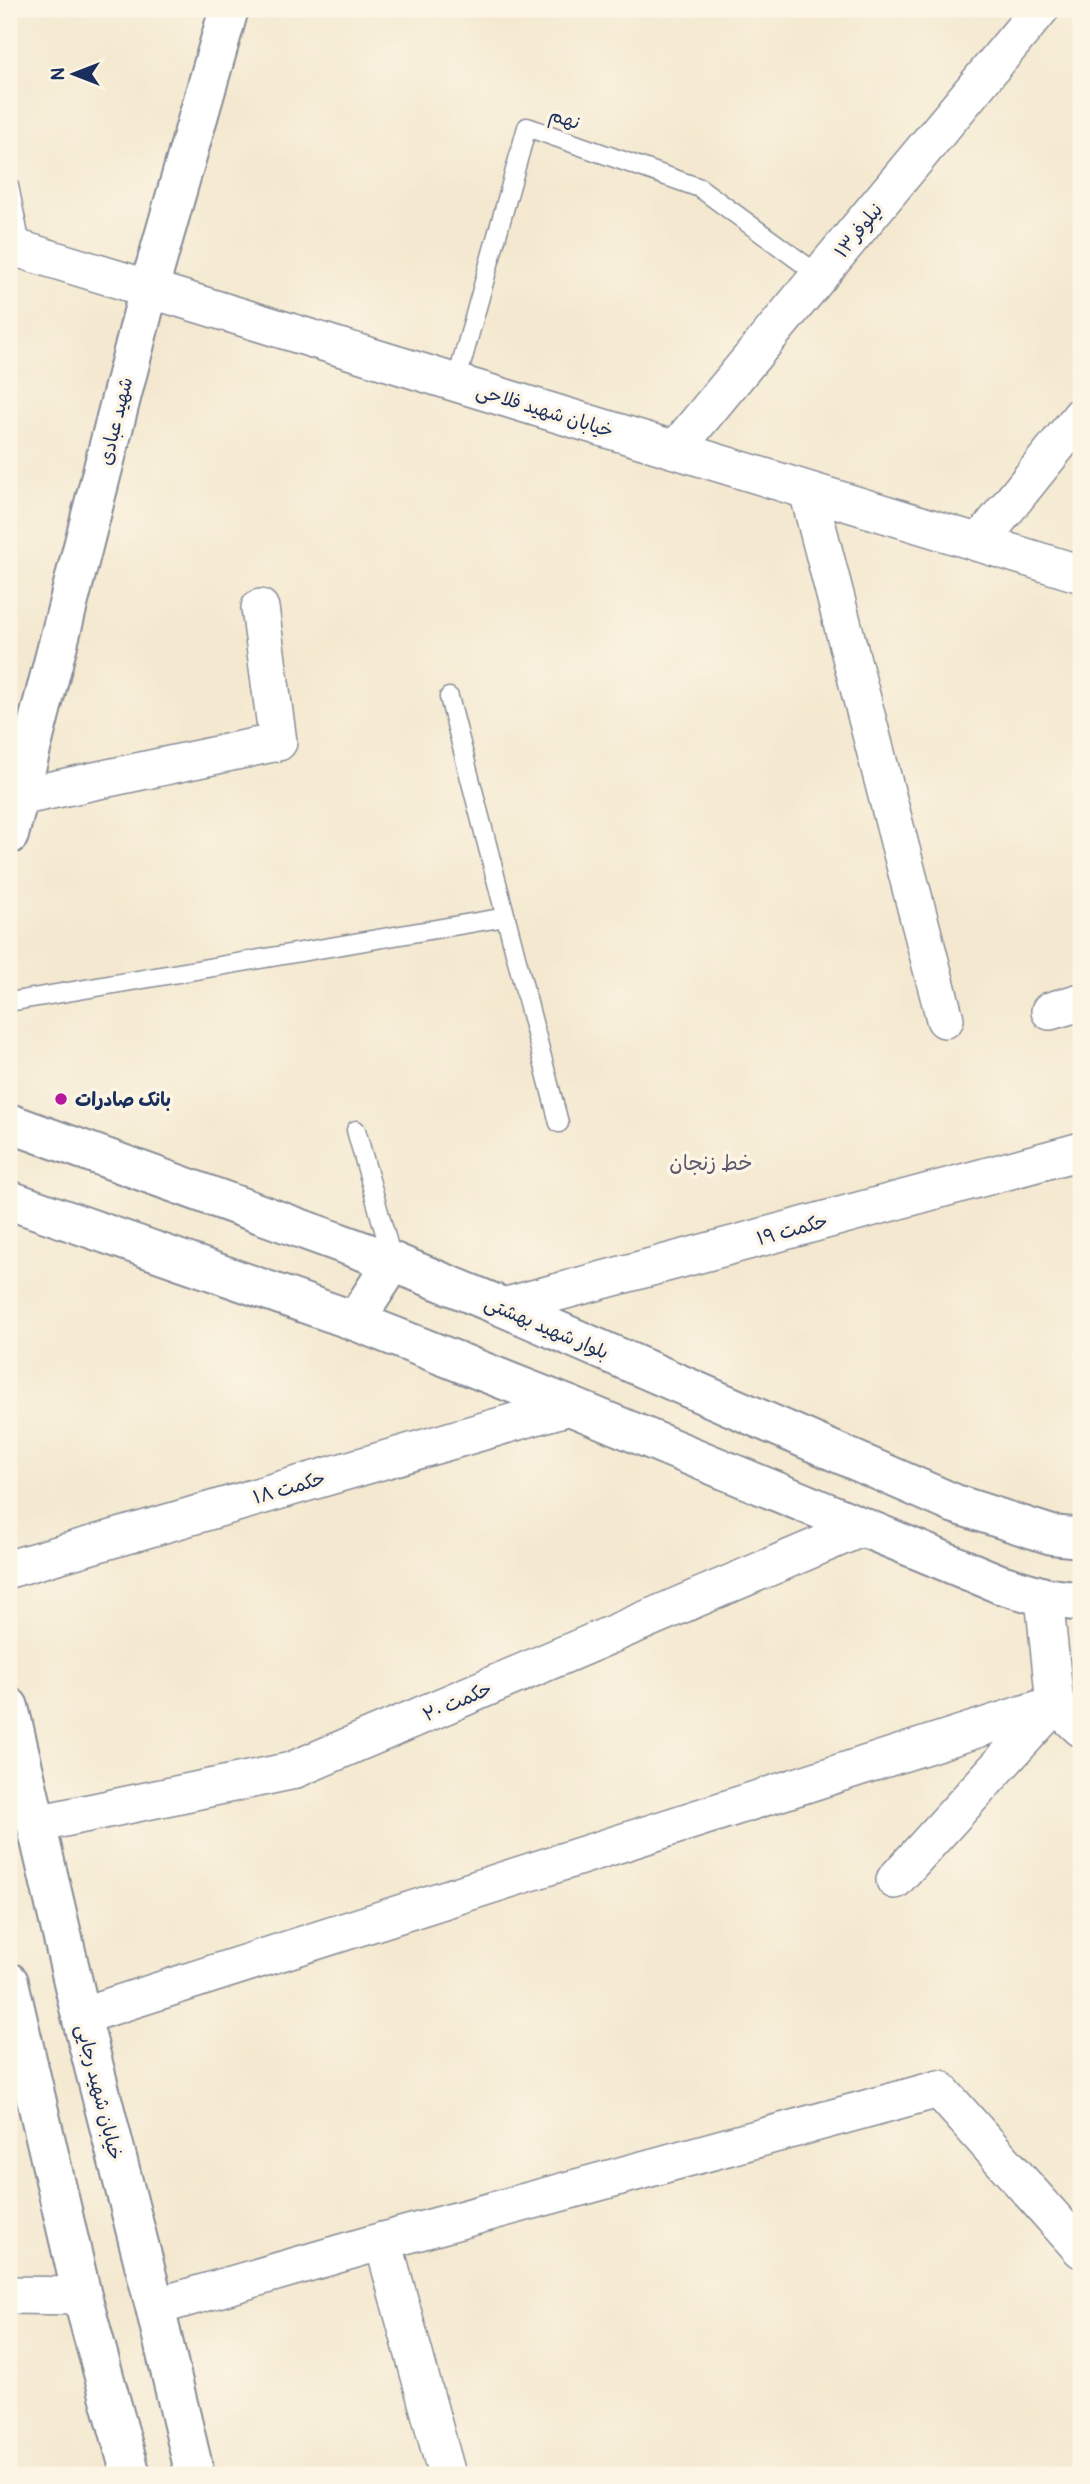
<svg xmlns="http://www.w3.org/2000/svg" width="1090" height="2484" font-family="Pangolin,'Playpen Sans Arabic',sans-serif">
  <rect width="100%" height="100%" fill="#fcf5e5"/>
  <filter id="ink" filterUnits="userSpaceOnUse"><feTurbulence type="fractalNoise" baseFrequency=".0143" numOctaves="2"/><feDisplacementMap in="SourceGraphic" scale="14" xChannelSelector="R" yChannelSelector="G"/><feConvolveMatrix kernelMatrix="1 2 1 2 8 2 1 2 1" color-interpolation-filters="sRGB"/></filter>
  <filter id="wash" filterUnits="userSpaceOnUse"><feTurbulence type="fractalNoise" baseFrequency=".00686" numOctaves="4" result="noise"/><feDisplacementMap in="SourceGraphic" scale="28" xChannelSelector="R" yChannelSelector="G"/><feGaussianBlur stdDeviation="1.57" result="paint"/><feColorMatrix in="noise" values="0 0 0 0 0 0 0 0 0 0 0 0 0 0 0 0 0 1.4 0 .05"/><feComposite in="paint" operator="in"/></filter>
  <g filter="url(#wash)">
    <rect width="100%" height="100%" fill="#f4e9d0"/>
  </g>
  <g filter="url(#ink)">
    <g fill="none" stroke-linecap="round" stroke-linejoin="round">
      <!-- lane casing -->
      <g stroke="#888c97" stroke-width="21">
        <g id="lane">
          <path d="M9,186L22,250"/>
          <path d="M456,383L527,127L700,188L820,276"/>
          <path d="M449,697L559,1123"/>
          <path d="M9,1002L506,917"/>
          <path d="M356,1130L393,1262"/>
        </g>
      </g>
      <!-- street casing -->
      <g stroke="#888c97" stroke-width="40">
        <g id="street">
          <path d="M9,246L1081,574"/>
          <path d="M675,450L1040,9"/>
          <path d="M808,491L945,1019"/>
          <path d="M979,543L1081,416"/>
          <path d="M19,797L278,742L260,608"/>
          <path d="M1050,1011L1081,1002"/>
          <path d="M503,1307L1081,1151"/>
          <path d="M9,1569L570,1406"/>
          <path d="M36,1824L291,1771L861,1528"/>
          <path d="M895,1880L1055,1704L1081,1728"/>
          <path d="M81,2016L1055,1704L1044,1597"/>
          <path d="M383,2241L447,2475"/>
          <path d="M9,2295L82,2296"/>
          <path d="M155,2307L383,2241L939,2089L1081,2249"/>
        </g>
      </g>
      <!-- secondary casing -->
      <g stroke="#888c97" stroke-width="42">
        <g id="secondary">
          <path d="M9,835L149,289L229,9"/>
          <path d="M9,1123L393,1262L503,1307L955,1504L1052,1535L1081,1538"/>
          <path d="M9,1200L355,1321L570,1406L1000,1584L1044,1597L1081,1602"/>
          <path d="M355,1321L393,1262"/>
          <path d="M9,1707L81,2016L155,2307L195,2475"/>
          <path d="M9,1982L82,2296L131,2475"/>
        </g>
      </g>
      <!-- lane -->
      <use href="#lane" stroke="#fff" stroke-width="18"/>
      <!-- street -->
      <use href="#street" stroke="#fff" stroke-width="37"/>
      <!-- secondary -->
      <use href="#secondary" stroke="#fff" stroke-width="38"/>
    </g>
  </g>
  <!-- markers -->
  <circle fill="#b5179e" stroke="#fcf5e5" stroke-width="2.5" cx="61" cy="1099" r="7"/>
  <g text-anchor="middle" stroke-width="7" stroke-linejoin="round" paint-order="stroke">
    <!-- street labels -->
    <g font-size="19" fill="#1b2f5e" stroke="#fcf5e5">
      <text transform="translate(565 118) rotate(19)" y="7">نهم</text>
      <text transform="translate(858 230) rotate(-51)" y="7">نیلوفر۱۳</text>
      <text transform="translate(545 410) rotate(17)" y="7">خیابان شهید فلاحی</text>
      <text transform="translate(115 421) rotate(-76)" y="7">شهید عبادی</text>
      <text transform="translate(792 1229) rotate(-15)" y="7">حکمت ۱۹</text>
      <text transform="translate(547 1327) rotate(23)" y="7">بلوار شهید بهشتی</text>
      <text transform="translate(289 1487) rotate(-16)" y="7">حکمت ۱۸</text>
      <text transform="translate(457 1701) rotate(-23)" y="7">حکمت ۲۰</text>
      <text transform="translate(100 2092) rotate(76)" y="7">خیابان شهید رجایی</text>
    </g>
    <!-- poi labels -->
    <g font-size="19" font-weight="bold" fill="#1b2f5e" stroke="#fcf5e5" text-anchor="start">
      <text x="75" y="1106">بانک صادرات</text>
    </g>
    <!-- neighbourhood labels -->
    <g font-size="21" fill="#5b596d" stroke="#fcf5e5">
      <text x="711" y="1170">خط زنجان</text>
    </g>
  </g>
  <!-- margin -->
  <rect width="1090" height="2484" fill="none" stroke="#fcf5e5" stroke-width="35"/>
  <!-- north arrow -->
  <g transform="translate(74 74) rotate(270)" stroke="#fcf5e5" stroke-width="5" paint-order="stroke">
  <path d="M0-5L12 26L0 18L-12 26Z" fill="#1b2f5e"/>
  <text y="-10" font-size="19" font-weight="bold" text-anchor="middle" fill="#1b2f5e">N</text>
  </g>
</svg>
